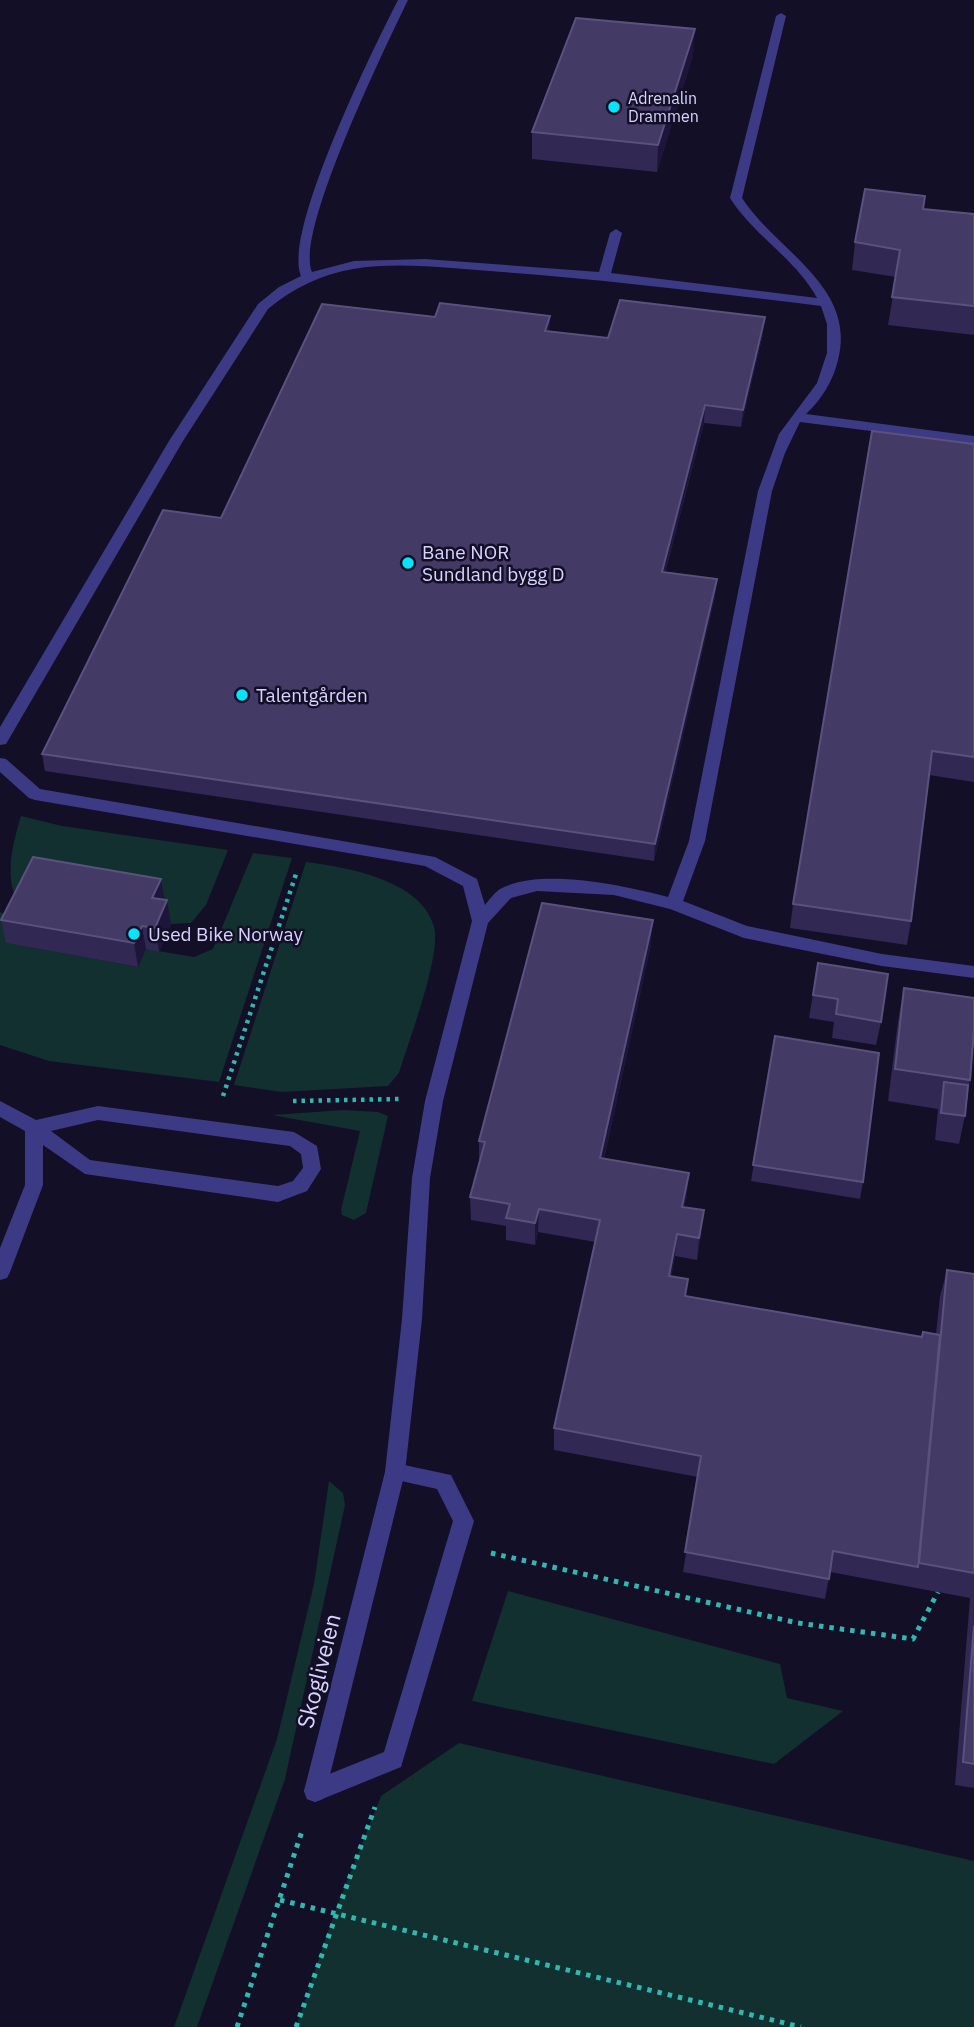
<svg xmlns="http://www.w3.org/2000/svg" width="974" height="2027" font-family="'IBM Plex Sans',sans-serif">
  <rect width="100%" height="100%" fill="#130f26"/>
  <!-- green -->
  <g fill="#12302f">
    <path d="M21,816L62,826L228,850L206,905L191,923L171,924L16,899C5,873 13,843 21,816Z"/>
    <path d="M253,853L292,858L219,1082L49,1061L0,1045V912L18,921L7,943L138,967L146,949L194,957L213,949Z"/>
    <path d="M306,862C346,867 422,880 434,927C442,954 408,1043 399,1073L388,1086L282,1092L234,1085Z"/>
    <path d="M344,1110L378,1112L388,1116L366,1213L354,1220L342,1215L341,1210L360,1131L272,1115Z"/>
    <path d="M329,1481L343,1493L345,1505L285,1779L197,2027H174L277,1739L314,1584Z"/>
    <path d="M508,1591L780,1664L787,1698L843,1711L774,1764L472,1701Z"/>
    <path d="M459,1743L974,1861V2027H296L334,1914L381,1796Z"/>
  </g>
  <g fill="none" stroke-linecap="round" stroke-linejoin="round">
    <!-- path-far1 -->
    <g stroke="#2fb8b0" stroke-width="4.5" stroke-dasharray="3.5 5" stroke-linecap="butt">
      <path d="M223,1096L297,871"/>
      <path d="M293,1101L400,1099"/>
    </g>
    <!-- path -->
    <g stroke="#2fb8b0" stroke-width="5" stroke-dasharray="4.5 6" stroke-linecap="butt">
      <path d="M491,1553L798,1623L913,1639L938,1592"/>
      <path d="M280,1900L801,2027"/>
      <path d="M237,2027L303,1828"/>
      <path d="M296,2027L375,1807"/>
    </g>
    <!-- lane -->
    <g fill="#3d3a85" fill-rule="evenodd">
      <path d="M398,0H408C387,44 294,233 312,272L354,261L425,259L599,272L610,233L616,229L622,233L611,273L817,298C796,259 754,236 730,198L776,16L781,13L786,16L742,198C776,251 857,286 838,360C833,381 822,399 806,414L974,436V444L800,422L785,453L772,491L705,841L683,901L747,926L882,954L974,966V978L882,966L744,938L670,909L614,895L537,891L511,898L488,923L443,1101L430,1178L422,1319L419,1325L412,1327L405,1325L402,1319L412,1178L425,1101L472,921L463,886L425,866L35,800L29,798L0,772V758L6,759L40,789L435,857L477,879L485,905C489,900 494,893 500,889C541,867 625,886 668,897L689,841L758,491L779,434L817,383L827,353V324L821,306C715,293 609,280 502,272C454,269 401,261 353,269C320,275 293,288 268,309L183,441L6,744L0,745V727L169,441L258,304L279,287L301,276C282,233 374,47 398,0Z"/>
      <path d="M0,1101L36,1120L98,1106L294,1132L317,1146L321,1169L307,1191L278,1202L85,1174L43,1145V1185L10,1272L7,1278L0,1280V1248L25,1185V1131L0,1117ZM98,1120L290,1146L301,1154L303,1168L293,1181L278,1186L90,1160L51,1131Z"/>
      <path d="M395,1463L451,1475L474,1521L401,1767L315,1802L307,1799L304,1791L307,1783L384,1752L453,1521L437,1489L388,1478L385,1472L388,1466Z"/>
    </g>
    <!-- street -->
    <path fill="#3d3a85" fill-rule="evenodd" d="M412,1311L419,1313L422,1319L405,1472L326,1791L323,1799L315,1802L307,1799L304,1791L385,1472L402,1319L405,1313Z"/>
  </g>
  <!-- wall -->
  <g fill="#312854">
    <path d="M693,55L657,172L532,159V132Z"/>
    <path d="M923,209L974,214V335L888,325L896,277L852,270L855,242Z"/>
    <path d="M550,316L549,331L608,338L763,334L741,427L704,423L665,573L715,597L654,861L45,771L42,754L221,518L435,317Z"/>
    <path d="M974,444V782L929,775L911,921L907,945L790,928L793,904Z"/>
    <path d="M161,879L164,900L171,924L159,952L146,949L138,967L6,943L1,920Z"/>
    <path d="M651,944L604,1159L687,1196L684,1207L701,1233L697,1260L675,1256L671,1277L686,1296L921,1337L923,1332L936,1334L940,1296L947,1270L974,1274V1788L955,1785L970,1598L830,1572L825,1599L683,1572L698,1477L554,1450V1428L595,1242L538,1232L535,1245L506,1240V1226L471,1220L470,1197L479,1164V1141Z"/>
    <path d="M818,963L881,1022L876,1045L832,1038L834,1022L809,1018Z"/>
    <path d="M904,988L970,1080L965,1116L959,1144L935,1140L938,1109L888,1101L898,1021Z"/>
    <path d="M775,1036L863,1182L860,1199L751,1181Z"/>
  </g>
  <!-- shaded-wall -->
  <g fill="#1d163a">
    <path d="M695,29L693,55L657,172L658,145Z"/>
    <path d="M550,316L549,333L545,331Z"/>
    <path d="M765,317L763,334L741,427L743,410Z"/>
    <path d="M705,405L704,423L660,590L662,572Z"/>
    <path d="M717,579L715,597L654,861L655,844Z"/>
    <path d="M161,879L165,902L152,898Z"/>
    <path d="M167,900L171,924L159,952L155,928Z"/>
    <path d="M653,920L651,944L599,1181L600,1158Z"/>
    <path d="M142,926L146,949L138,967L134,943Z"/>
    <path d="M689,1173L687,1196L680,1229L682,1207Z"/>
    <path d="M539,1209L538,1232L535,1245V1223Z"/>
    <path d="M704,1210L701,1233L697,1260L699,1238Z"/>
    <path d="M677,1234L675,1256L666,1299L669,1276Z"/>
  </g>
  <!-- building -->
  <g fill="#433a66" stroke="#5a527e" stroke-width="2">
    <path d="M576,18L695,29L658,145L532,132Z"/>
    <path d="M865,189L925,196L923,209L974,214V306L892,297L900,250L855,242Z"/>
    <path d="M620,300L765,317L743,410L705,405L662,572L717,579L655,844L42,754L163,510L221,518L322,304L435,317L440,303L550,316L545,331L608,338Z"/>
    <path d="M872,431L974,444V757L932,751L911,921L793,904Z"/>
    <path d="M33,857L161,879L152,898L167,900L155,928L142,926L134,943L1,920Z"/>
    <path d="M542,903L653,920L600,1158L689,1173L682,1207L704,1210L699,1238L677,1234L669,1276L688,1279L685,1296L922,1337L923,1332L940,1335L918,1567L833,1551L829,1579L685,1552L701,1456L554,1428L600,1220L539,1209L535,1223L506,1218L510,1204L470,1197L485,1142L479,1141Z"/>
    <path d="M818,963L888,974L881,1022L836,1014L838,999L813,995Z"/>
    <path d="M904,988L974,998V1030L970,1080L895,1069Z"/>
    <path d="M775,1036L879,1053L863,1182L753,1165Z"/>
    <path d="M944,1082L968,1085L965,1116L941,1113Z"/>
    <path d="M947,1270L974,1274V1573L919,1563Z"/>
    <path d="M974,1626V1764L963,1762Z"/>
  </g>
  <!-- markers -->
  <g fill="#00e5ff" stroke="#130f26" stroke-width="2.5">
    <circle cx="614" cy="107" r="7"/>
    <circle cx="408" cy="563" r="7"/>
    <circle cx="242" cy="695" r="7"/>
    <circle cx="134" cy="934" r="7"/>
  </g>
  <g text-anchor="middle" stroke-width="5" stroke-linejoin="round" paint-order="stroke">
    <!-- far-poi labels -->
    <g font-size="16" fill="#d9d4ff" stroke="#130f26" text-anchor="start">
      <text x="628" y="104">Adrenalin<tspan x="628" dy="18">Drammen</tspan></text>
    </g>
    <!-- poi labels -->
    <g font-size="19" fill="#d9d4ff" stroke="#130f26" text-anchor="start">
      <text x="422" y="559">Bane NOR<tspan x="422" dy="22">Sundland bygg D</tspan></text>
      <text x="256" y="702">Talentgården</text>
      <text x="148" y="941">Used Bike Norway</text>
    </g>
    <!-- near-street labels -->
    <g font-size="23" fill="#d9d4ff" stroke="#130f26">
      <text transform="translate(319 1671) rotate(-76)" y="8">Skogliveien</text>
    </g>
  </g>
</svg>
